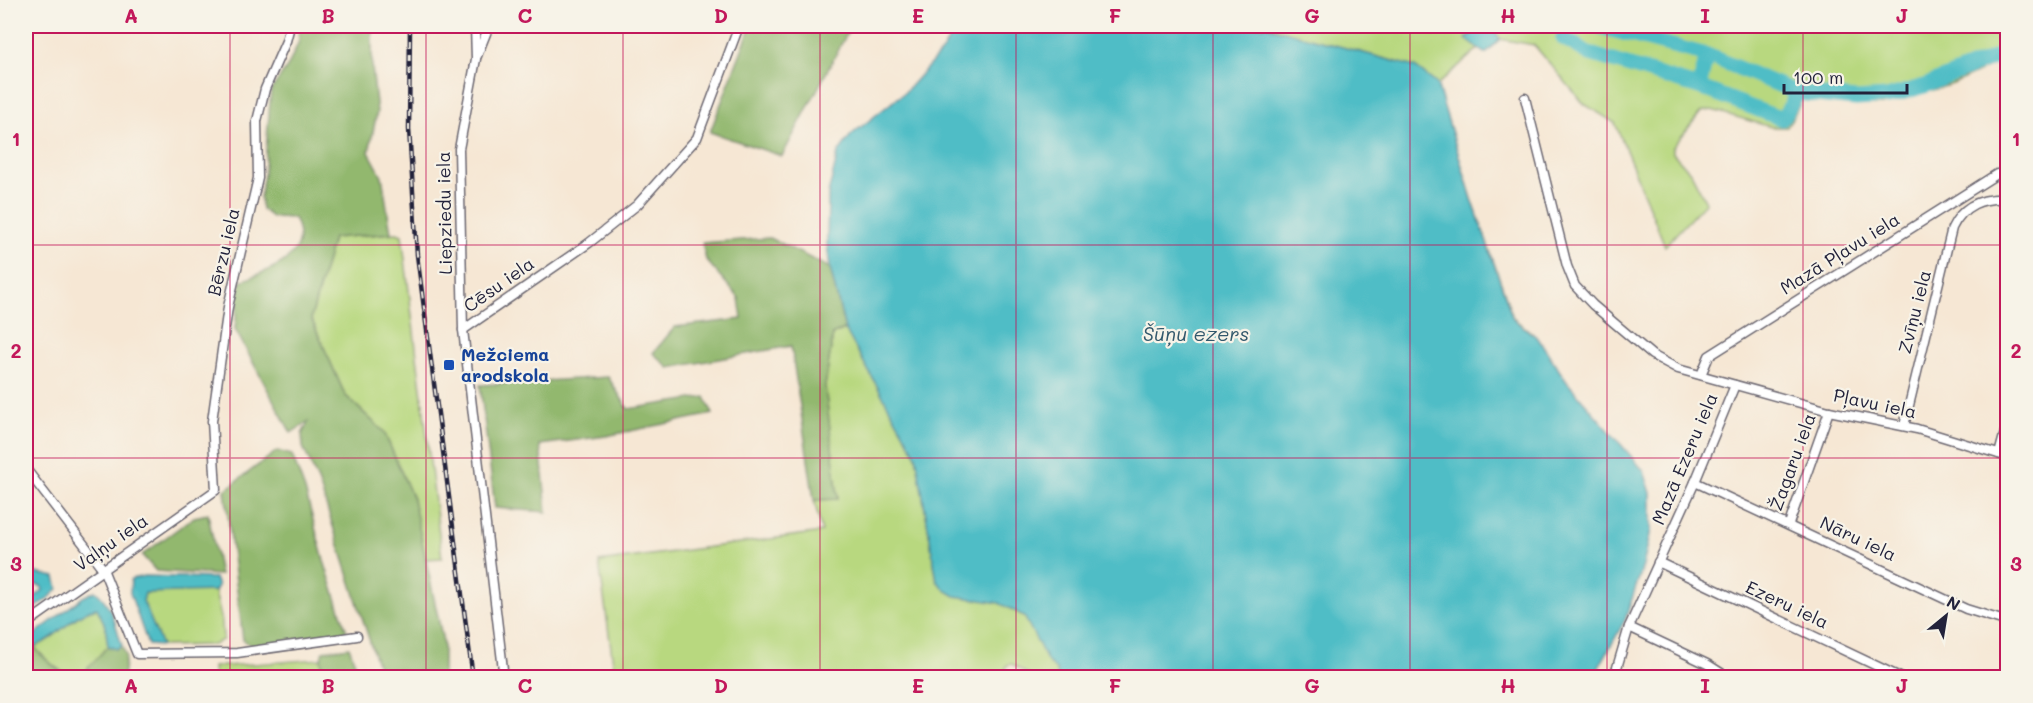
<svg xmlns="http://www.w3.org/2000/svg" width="2033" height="703" font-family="Mali,sans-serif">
  <rect width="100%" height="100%" fill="#f7f3e8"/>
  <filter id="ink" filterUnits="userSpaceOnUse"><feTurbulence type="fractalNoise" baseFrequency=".0167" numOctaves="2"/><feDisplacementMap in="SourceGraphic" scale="12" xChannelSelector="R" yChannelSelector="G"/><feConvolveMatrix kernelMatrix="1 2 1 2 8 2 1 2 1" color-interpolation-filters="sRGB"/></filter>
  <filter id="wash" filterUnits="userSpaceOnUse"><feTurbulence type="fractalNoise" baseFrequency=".008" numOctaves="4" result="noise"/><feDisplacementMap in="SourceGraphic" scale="24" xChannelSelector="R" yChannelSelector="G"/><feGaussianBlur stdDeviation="1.35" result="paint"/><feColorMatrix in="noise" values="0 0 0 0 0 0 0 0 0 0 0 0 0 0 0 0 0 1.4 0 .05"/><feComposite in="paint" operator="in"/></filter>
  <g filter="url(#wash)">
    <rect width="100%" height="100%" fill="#f6e7d4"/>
    <!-- green -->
    <g fill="#b8d87f" stroke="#6d7d5d" stroke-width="1.5">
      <path d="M1247,26H1480L1467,38L1479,48L1437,85L1472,199L1513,318L1532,333L1505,341Z"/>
      <path d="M1490,26H2007V58L1953,84L1881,105L1802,100L1787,127H1771L1712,110L1701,112L1673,147V153L1691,173L1706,202L1665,246L1615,123L1584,104L1534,45L1500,39Z"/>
      <path d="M397,233L402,235L442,558L425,559L413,499L384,432L345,395L311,318L333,238Z"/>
      <path d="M845,329L916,455L937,581L977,586L1024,616L1040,643L1065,677H1032L1012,664L1007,665L1003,678L615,677L599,562L822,532L814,500L838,499L825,386L833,334Z"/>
      <path d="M190,591H215L222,622L223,639L214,645L162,646L143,601L145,593Z"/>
      <path d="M97,608L105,625L108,646C100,654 93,664 85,671C67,685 45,658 34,647C58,639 72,613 97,608Z"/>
      <path d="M321,659L324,677H214L213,667Z"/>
    </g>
    <!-- forest -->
    <g fill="#92b86e" stroke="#5a6d54" stroke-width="1.5">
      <path d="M298,26H372V67L377,112L369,152L382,176L391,233L333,238L311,318L345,395L384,432L413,499L443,641V677H383L378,667L319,483L303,447L302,434L309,421L291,433L235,329L240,282C269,269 314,258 294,218L272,217L262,209L260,196L264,174L271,90L288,66L299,41Z"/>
      <path d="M751,26H851L782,156L710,132Z"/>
      <path d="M770,238L830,268L845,329L833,334L825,386L838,499L814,500L791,346L669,368L653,353L675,327L742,319L739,298L706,260L702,243Z"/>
      <path d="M608,377L628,409L705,397L713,414L606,436L540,445L547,512L495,508L480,385Z"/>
      <path d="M277,451L292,455L305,490L324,561L347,632L252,646L243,640L225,490Z"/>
      <path d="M208,514L220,575L156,571L142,555L194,517Z"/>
      <path d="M27,640C39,652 66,686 85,671C93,664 100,654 108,646L116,649L122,646L126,656L123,677H36L26,668Z"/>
      <path d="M349,647L360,677H324L321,659L323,651Z"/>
    </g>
    <!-- water -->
    <g fill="#4fbdc6" stroke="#387080" stroke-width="1.5">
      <path d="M955,26H1266L1415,67L1437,84L1472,199L1513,319L1538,338L1567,382L1644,471L1651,493V530L1643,566L1625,620L1598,669L1590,677H1058L1057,671L1048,662L1024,616L999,603L955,596L945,590L937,581L916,455L845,329L830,268L827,243L828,194L838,153L851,135L905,92L943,50Z"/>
      <path d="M1480,26H1490L1500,39L1487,53H1484L1466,39Z"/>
      <path d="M26,571L55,577L58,589L48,599L26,614V604L43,590L41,586L26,583Z"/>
      <path d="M145,576L215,578L218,586L215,591L145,593L143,601L162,646L148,645L130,593L131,579Z"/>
      <path d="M95,591C112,604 116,626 122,646L116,649L108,646L105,625L97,608C72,613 58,639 34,647L27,640L83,597Z"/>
    </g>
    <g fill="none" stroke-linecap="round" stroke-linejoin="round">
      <!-- river -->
      <g stroke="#4fbdc6" stroke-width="15">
        <path d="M1596,26L1707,55L1798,93L1856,99L1887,97L1924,86L2008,52"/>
        <path d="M1563,38L1590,54L1699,87L1782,119L1798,93"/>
        <path d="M1699,87L1707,55"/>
      </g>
    </g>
  </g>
  <g filter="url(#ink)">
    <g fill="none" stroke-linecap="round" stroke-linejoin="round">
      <!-- street casing -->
      <g stroke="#6c6771" stroke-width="11">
        <g id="street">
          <path d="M475,26L476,59L459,149L463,330L504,678"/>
          <path d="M477,56L489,26"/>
          <path d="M1525,98L1567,266L1575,286L1593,305L1652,355L1678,369L1829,411L1917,429L2008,457"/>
          <path d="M463,330L589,243L637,205L697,138L739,26"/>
          <path d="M1701,375L1709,356L1997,174L2008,173"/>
          <path d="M1904,426L1952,228C1963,205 1982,197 2008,199"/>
          <path d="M1999,454L2008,421"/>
          <path d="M26,469L103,569L137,654L237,653L357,636"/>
          <path d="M1695,482L1966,609L2008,622"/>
          <path d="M1789,524L1829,411"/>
          <path d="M1658,562L1902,678"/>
          <path d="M26,624L216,490L212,421L228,307L258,178L257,121L265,89L286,41L290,26"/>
          <path d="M1629,627L1707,664L1729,678"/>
          <path d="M1616,678V671L1629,627L1695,482L1735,385"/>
        </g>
      </g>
      <!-- street -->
      <use href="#street" stroke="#fff" stroke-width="8"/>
      <!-- rail casing -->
      <g stroke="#22223b" stroke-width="4.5">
        <path id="rail" d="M410,26L409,129L417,255L473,678"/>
      </g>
      <!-- rail -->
      <use href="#rail" stroke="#f7f3e8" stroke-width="2" stroke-dasharray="7" stroke-linecap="butt"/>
    </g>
  </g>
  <!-- grid -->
  <path fill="none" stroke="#c2185b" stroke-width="1.5" stroke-opacity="0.55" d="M230,26V678M426,26V678M623,26V678M820,26V678M1016,26V678M1213,26V678M1410,26V678M1607,26V678M1803,26V678M26,245H2008M26,458H2008"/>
  <!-- markers -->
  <rect fill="#1a4fb4" stroke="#f7f3e8" stroke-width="2" x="443" y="359" width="12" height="12" rx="3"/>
  <g text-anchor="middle" stroke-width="4.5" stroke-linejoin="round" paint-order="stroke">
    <!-- street labels -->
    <g font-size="18" fill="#22223b" stroke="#f7f3e8">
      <text transform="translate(445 213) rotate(-91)" y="6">Liepziedu iela</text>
      <text transform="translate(224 252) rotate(-77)" y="6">Bērzu iela</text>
      <text transform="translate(1840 254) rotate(-32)" y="6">Mazā Pļavu iela</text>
      <text transform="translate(499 285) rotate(-35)" y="6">Cēsu iela</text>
      <text transform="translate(1915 312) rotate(-76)" y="6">Zvīņu iela</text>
      <text transform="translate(1875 404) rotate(12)" y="6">Pļavu iela</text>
      <text transform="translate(1685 459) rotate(-67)" y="6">Mazā Ezeru iela</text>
      <text transform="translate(1793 462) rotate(-70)" y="6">Žagaru iela</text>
      <text transform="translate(1858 539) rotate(25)" y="6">Nāru iela</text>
      <text transform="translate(111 543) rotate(-35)" y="6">Vaļņu iela</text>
      <text transform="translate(1787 605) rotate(25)" y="6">Ezeru iela</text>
    </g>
    <!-- transit labels -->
    <g font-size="18" font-weight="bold" fill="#164399" stroke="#f7f3e8" text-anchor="start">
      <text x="461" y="361">Mežciema<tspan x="461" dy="21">arodskola</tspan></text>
    </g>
    <!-- water labels -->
    <g font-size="20" font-style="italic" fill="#32586c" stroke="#f7f3e8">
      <text x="1196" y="341">Šūņu ezers</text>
    </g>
  </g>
  <!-- margin -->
  <rect width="2033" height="703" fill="none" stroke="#f7f3e8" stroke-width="66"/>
  <!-- north arrow -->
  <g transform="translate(1946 616) rotate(30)" stroke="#f7f3e8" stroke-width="4.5" paint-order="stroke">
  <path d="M0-4.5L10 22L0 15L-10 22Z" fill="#22223b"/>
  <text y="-9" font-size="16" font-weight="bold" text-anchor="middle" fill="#22223b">N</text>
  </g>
  <!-- scale -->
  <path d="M1784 84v9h123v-9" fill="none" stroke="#22223b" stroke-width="3"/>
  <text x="1793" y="84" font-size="18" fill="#22223b" stroke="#f7f3e8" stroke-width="4.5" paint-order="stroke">100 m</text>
  <rect x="33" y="33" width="1967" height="637" fill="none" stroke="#c2185b" stroke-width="2"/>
  <g font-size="20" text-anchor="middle" font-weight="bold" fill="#c2185b">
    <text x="131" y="23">A</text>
    <text x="328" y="23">B</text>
    <text x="525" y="23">C</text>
    <text x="721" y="23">D</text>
    <text x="918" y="23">E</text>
    <text x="1115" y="23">F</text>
    <text x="1312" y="23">G</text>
    <text x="1508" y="23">H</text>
    <text x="1705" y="23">I</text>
    <text x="1902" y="23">J</text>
    <text x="16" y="146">1</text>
    <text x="2016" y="146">1</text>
    <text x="16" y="358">2</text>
    <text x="2016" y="358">2</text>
    <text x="16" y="571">3</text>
    <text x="2016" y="571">3</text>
    <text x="131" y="693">A</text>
    <text x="328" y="693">B</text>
    <text x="525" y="693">C</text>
    <text x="721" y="693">D</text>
    <text x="918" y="693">E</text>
    <text x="1115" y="693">F</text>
    <text x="1312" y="693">G</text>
    <text x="1508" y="693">H</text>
    <text x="1705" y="693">I</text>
    <text x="1902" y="693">J</text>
  </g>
</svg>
